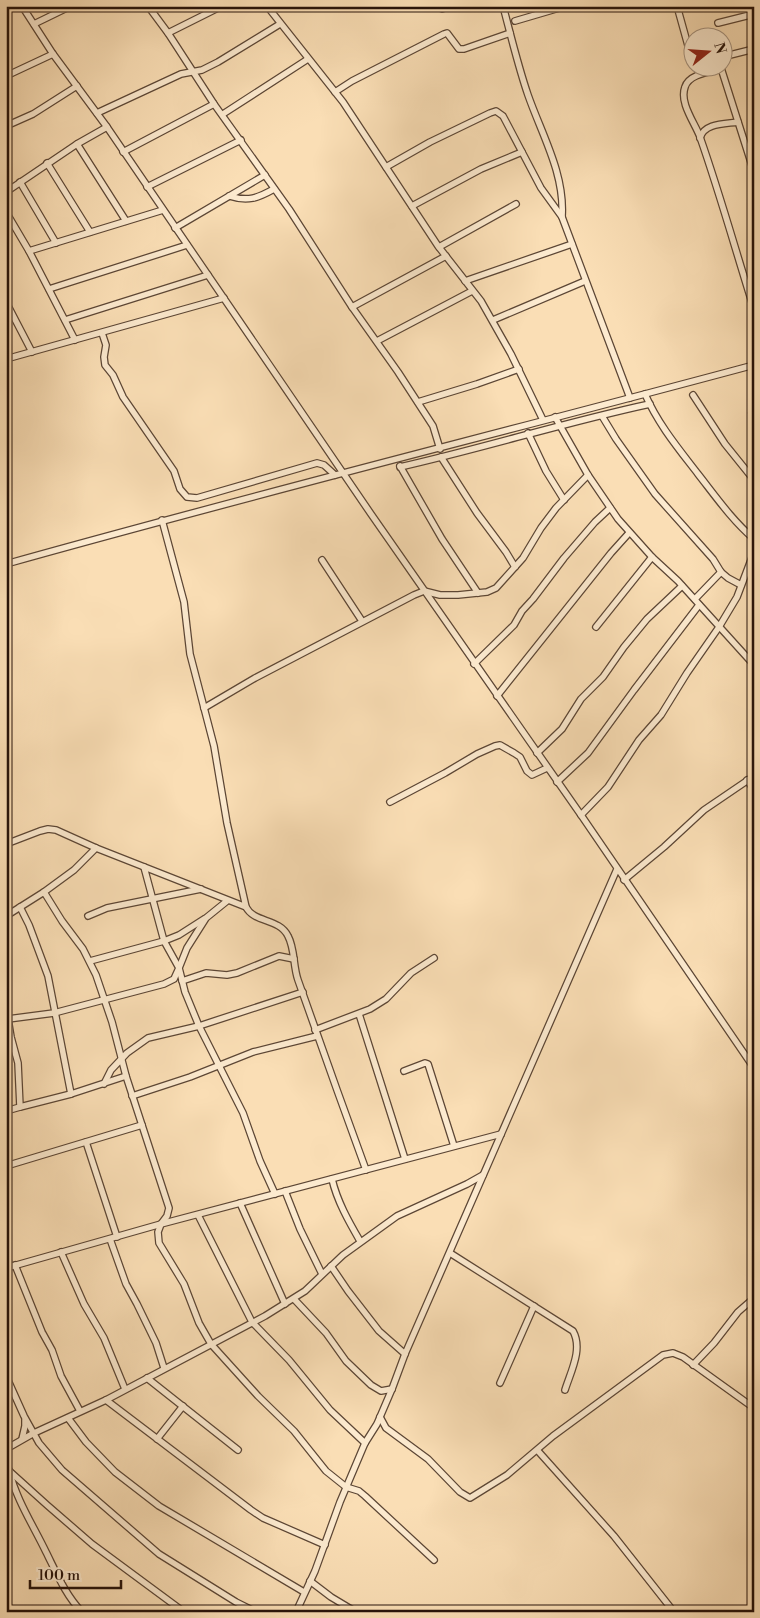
<svg xmlns="http://www.w3.org/2000/svg" width="760" height="1618" font-family="'Libre Bodoni',serif">
  <rect width="100%" height="100%" fill="#fadeb5"/>
  <filter id="stains"><feTurbulence type="fractalNoise" baseFrequency=".004" numOctaves="4"/><feColorMatrix values="0 0 0 0 .2 0 0 0 0 .09 0 0 0 0 .02 0 0 0 .5 -.17"/></filter>
  <radialGradient id="worn" r=".72"><stop offset=".6" stop-color="#630" stop-opacity="0"/><stop offset="1" stop-color="#630" stop-opacity=".3"/></radialGradient>
  <g fill="none" stroke-linecap="round" stroke-linejoin="round">
    <!-- minor casing -->
    <g stroke="#5c4635" stroke-width="8">
      <g id="minor">
        <path d="M22,6L53,54L107,127L371,514L581,815L754,1068"/>
        <path d="M148,6L168,33L214,104L289,209L352,307L398,372L433,426L440,449"/>
        <path d="M267,6L343,102L438,246L481,301L511,354L543,420"/>
        <path d="M503,6C511,36 518,66 528,95C542,135 565,174 562,217L630,398"/>
        <path d="M677,6L692,60"/>
        <path d="M442,9L451,6"/>
        <path d="M515,21L566,6"/>
        <path d="M718,23L754,14"/>
        <path d="M34,24L71,6"/>
        <path d="M168,33L222,6"/>
        <path d="M722,57L754,49"/>
        <path d="M721,68L754,172"/>
        <path d="M721,69C710,72 689,74 685,87C679,103 695,123 700,137C720,194 736,252 754,309"/>
        <path d="M6,76L53,54"/>
        <path d="M335,92L352,81L444,34L447,33L459,49H464L510,33"/>
        <path d="M97,113L181,74L202,70L218,62L280,24"/>
        <path d="M223,114L308,59"/>
        <path d="M6,126L33,114L77,86"/>
        <path d="M700,138C704,123 725,124 738,122"/>
        <path d="M77,144L126,221"/>
        <path d="M123,152L214,104"/>
        <path d="M47,163L90,232"/>
        <path d="M386,167L430,142L490,113L496,111L503,116L541,188L562,217"/>
        <path d="M20,182L56,243"/>
        <path d="M147,187L241,140"/>
        <path d="M6,192L77,144L107,127"/>
        <path d="M229,196C248,202 258,198 274,189"/>
        <path d="M412,206L481,169L522,152"/>
        <path d="M6,212L29,251L75,340"/>
        <path d="M175,228L265,175"/>
        <path d="M439,247L516,204"/>
        <path d="M29,251L163,210"/>
        <path d="M465,281L572,244"/>
        <path d="M49,289L187,245"/>
        <path d="M6,302L32,352"/>
        <path d="M352,307L446,256"/>
        <path d="M65,320L208,275"/>
        <path d="M493,320L585,281"/>
        <path d="M102,333L106,345L104,357L105,365L113,375L123,397L174,471L180,489L187,497L197,498L317,463L324,465L335,475"/>
        <path d="M377,341L472,291"/>
        <path d="M6,359L224,298"/>
        <path d="M645,394C658,424 678,448 698,474C716,497 732,520 754,539"/>
        <path d="M693,395L725,444L754,480"/>
        <path d="M418,402L477,384L519,369"/>
        <path d="M752,413L754,415"/>
        <path d="M602,416L616,439L655,494L713,559L721,572L728,578L741,585"/>
        <path d="M555,417L588,475L618,519L652,557L678,581L754,665"/>
        <path d="M528,433L546,471L564,500"/>
        <path d="M441,457L477,513L506,552L515,567"/>
        <path d="M400,466L442,539L478,593"/>
        <path d="M400,467C484,448 566,422 650,404"/>
        <path d="M322,560L362,621"/>
        <path d="M6,564C255,494 505,432 754,365"/>
        <path d="M695,599L721,572"/>
        <path d="M596,627L652,557"/>
        <path d="M474,664L514,625L522,611L533,599L564,558L595,522L610,508"/>
        <path d="M497,696L611,553L629,533"/>
        <path d="M204,708L255,678L414,595L424,591L440,595H458L487,592L496,588L523,558L541,528L556,508L588,475"/>
        <path d="M537,753L562,729L581,699L603,677L624,647L647,619L682,586"/>
        <path d="M747,780L754,790"/>
        <path d="M557,782L588,753L634,690L699,605"/>
        <path d="M390,802L445,773L477,754L495,746L500,745L514,753L520,757L527,771L532,775L547,768"/>
        <path d="M581,815L608,787L639,740L661,715L687,673L719,627L737,597L754,552"/>
        <path d="M6,844L40,831L48,829L56,830L96,848L246,907L227,823L214,746L190,654L184,602L162,520"/>
        <path d="M624,880L664,847L704,810L754,776"/>
        <path d="M44,892L74,870L96,848"/>
        <path d="M227,901L206,918L187,948L179,968L185,992L199,1026L243,1113L260,1161L275,1194"/>
        <path d="M20,907L29,925L48,976L71,1094"/>
        <path d="M246,907C254,923 279,918 288,936C295,949 293,966 298,980C320,1043 343,1107 366,1170"/>
        <path d="M6,916L44,892L62,921L83,949L96,975L112,1022L126,1076L169,1208L167,1216L161,1224L158,1232L159,1243L184,1284L199,1323L211,1344L258,1396L294,1431L326,1471L346,1487L359,1491L365,1496L434,1560"/>
        <path d="M88,916L107,908L201,889"/>
        <path d="M90,961L164,941L179,935L204,919"/>
        <path d="M182,981L206,973L227,975L237,973L279,956L294,959"/>
        <path d="M6,1007L11,1037L18,1063L20,1107L6,1111"/>
        <path d="M359,1014L405,1159"/>
        <path d="M8,1019L54,1013L164,984L174,979L179,968L164,941L144,867"/>
        <path d="M315,1030L370,1009L386,999L411,973L434,958"/>
        <path d="M404,1071L425,1063L428,1064L454,1146"/>
        <path d="M104,1084L111,1070L127,1053L148,1038L199,1026L303,992"/>
        <path d="M132,1096L190,1077L253,1052L317,1036"/>
        <path d="M20,1107L71,1094L126,1076"/>
        <path d="M86,1142L117,1237"/>
        <path d="M6,1166L142,1125"/>
        <path d="M332,1179C337,1201 349,1222 360,1241"/>
        <path d="M285,1191L300,1229L322,1274"/>
        <path d="M240,1203L285,1304"/>
        <path d="M198,1215L252,1322L289,1360L330,1410L365,1443"/>
        <path d="M110,1239L126,1284L137,1304L156,1343L164,1368"/>
        <path d="M61,1252L84,1304L104,1338L125,1389"/>
        <path d="M6,1253L10,1267"/>
        <path d="M450,1253L573,1331C583,1349 571,1371 565,1390"/>
        <path d="M15,1265L42,1332L52,1350L61,1376L80,1411"/>
        <path d="M331,1266L348,1291L379,1331L405,1354"/>
        <path d="M6,1268L161,1224L501,1134"/>
        <path d="M294,1299L326,1333L346,1361L371,1385L381,1391L392,1389"/>
        <path d="M693,1365L714,1343L738,1312L754,1298"/>
        <path d="M6,1376L24,1416L39,1443L62,1470L159,1554L236,1602L256,1612"/>
        <path d="M147,1378L238,1450"/>
        <path d="M500,1383L534,1306"/>
        <path d="M106,1400L251,1510L263,1518L325,1545"/>
        <path d="M380,1417L386,1428L428,1459L460,1492L470,1498L507,1475L553,1436L663,1355L673,1353L683,1357L754,1408"/>
        <path d="M68,1418L86,1442L115,1472L159,1506L304,1592"/>
        <path d="M22,1439L25,1426V1420"/>
        <path d="M157,1439L183,1406"/>
        <path d="M6,1449L34,1433L106,1400L265,1316L305,1291L343,1255L397,1216L467,1184L483,1175"/>
        <path d="M538,1451L614,1536L674,1612"/>
        <path d="M6,1468L47,1505L92,1544L184,1612"/>
        <path d="M9,1470C16,1499 33,1525 46,1552C56,1572 66,1596 82,1612"/>
        <path d="M310,1581L331,1597L356,1612"/>
        <path d="M296,1612L315,1571L340,1502L365,1443L377,1424L392,1389L405,1354L617,869"/>
      </g>
    </g>
    <!-- minor -->
    <use href="#minor" stroke="#fceacf" stroke-width="5.5"/>
  </g>
  <!-- margin -->
  <rect width="760" height="1618" fill="none" stroke="#fadeb5" stroke-width="25"/>
  <rect x="8" y="8" width="745" height="1603" fill="none" stroke="#27130a" stroke-width="2.5"/>
  <rect x="12" y="12" width="735" height="1593" fill="none" stroke="#27130a"/>
  <!-- north arrow -->
  <g transform="translate(708 52) rotate(73)"><circle r="24" fill="#fceacf" stroke="#a79480"/>
  <path d="M0-4L9 19L0 12L-9 19Z" fill="#8f2418"/>
  <text y="-8" font-size="14" font-weight="bold" text-anchor="middle" fill="#27130a">N</text>
  </g>
  <!-- scale -->
  <path d="M30 1580v8h91v-8" fill="none" stroke="#27130a" stroke-width="2.5"/>
  <text x="38" y="1580" font-size="15" fill="#27130a" stroke="#fceacf" stroke-width="4" paint-order="stroke">100 m</text>
  <rect width="100%" height="100%" filter="url(#stains)"/>
  <rect width="100%" height="100%" fill="url(#worn)"/>
</svg>
